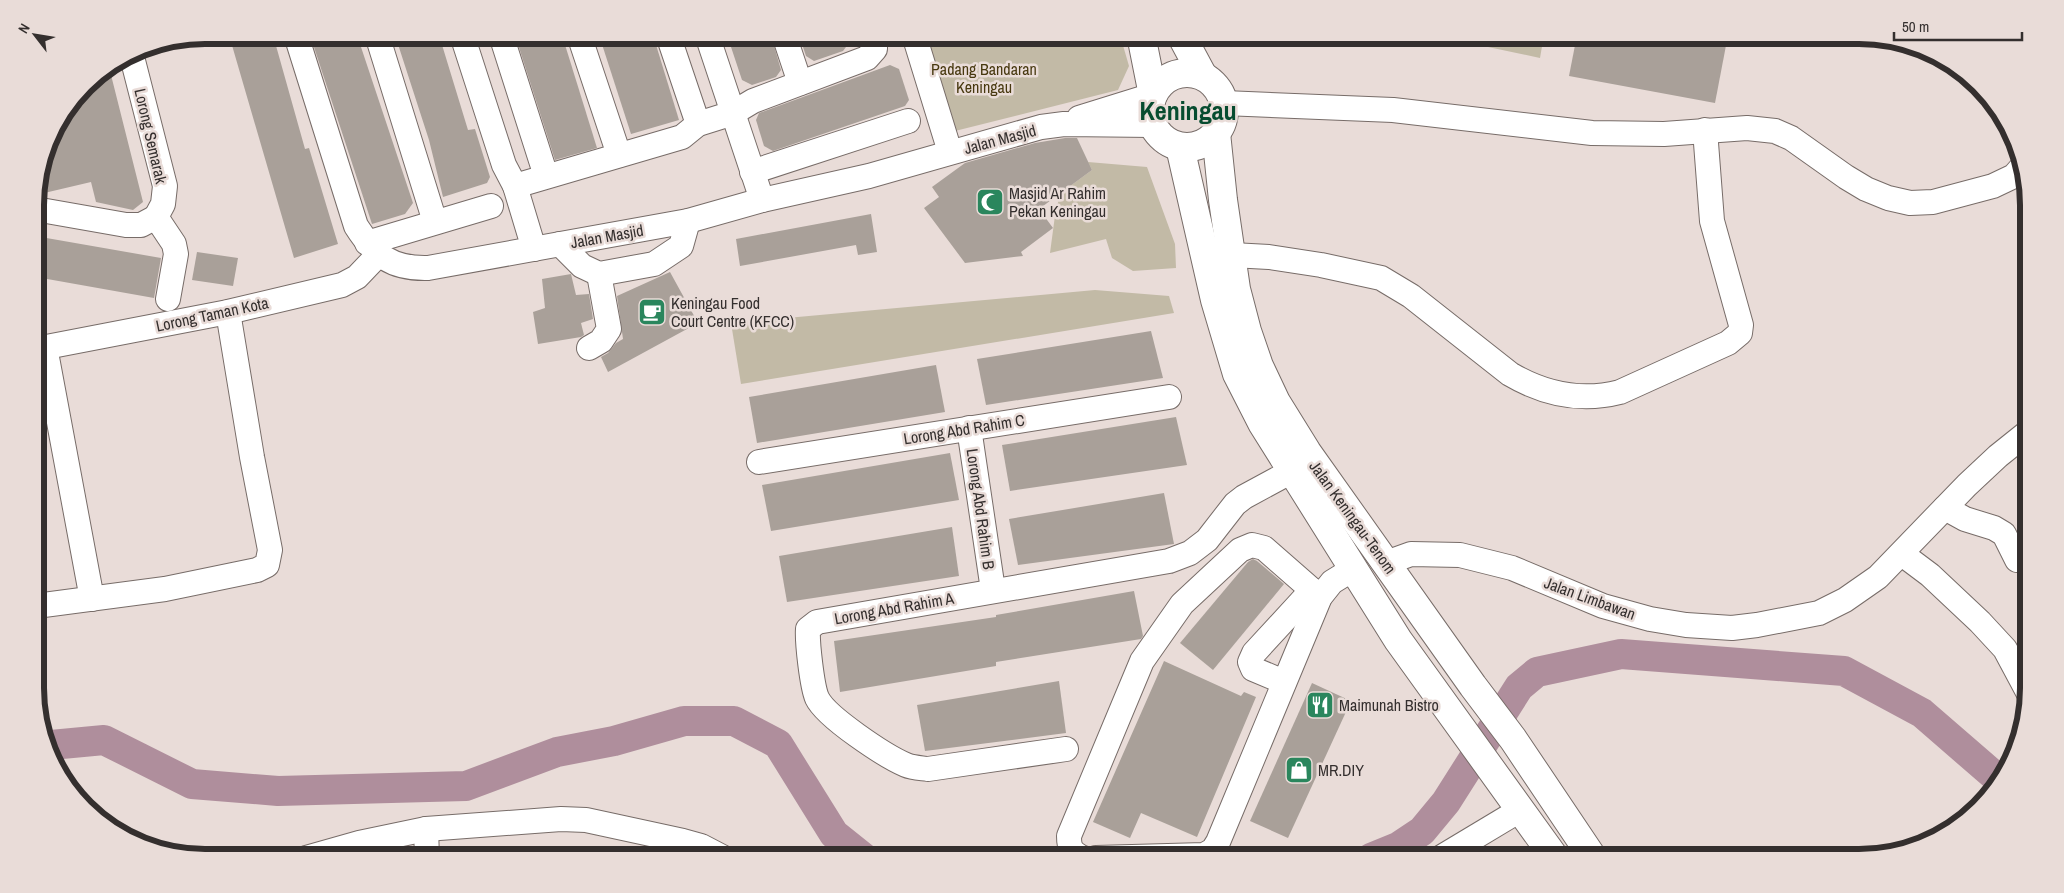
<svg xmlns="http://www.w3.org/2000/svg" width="2064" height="893" font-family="'Archivo Narrow',sans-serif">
  <rect width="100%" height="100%" fill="#e9dcd8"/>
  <!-- green -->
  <g fill="#c2baa6">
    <path d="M925,35H1120L1129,66L1118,90L955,131Z"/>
    <path d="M1451,35H1544L1540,58L1450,39Z"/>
    <path d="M1088,162L1147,167L1175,244L1176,268L1133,271L1112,258L1106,239L1050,253L1056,208L1062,192L1092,170Z"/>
    <path d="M1095,290L1169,296L1174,313L741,384L731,323Z"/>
  </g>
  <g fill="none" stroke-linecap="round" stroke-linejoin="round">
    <!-- river -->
    <g stroke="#af8e9c" stroke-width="30">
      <path d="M51,745L104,740L192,784L278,791L466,786L557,752L614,741L684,721H734L778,744L834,834L864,858"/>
      <path d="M1371,858L1398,847L1422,831L1446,802L1519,687L1537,672L1621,654L1844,671L1922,713L1997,778"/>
    </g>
  </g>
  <!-- building -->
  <g fill="#a9a099">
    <path d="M229,35H273L305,149L309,148L338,244L294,258Z"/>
    <path d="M310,35H357L413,203L405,214L372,224Z"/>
    <path d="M395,35H439L468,130L475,129L490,177L487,183L443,197L429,140Z"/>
    <path d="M515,35H562L597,148L555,160Z"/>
    <path d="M599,35H653L679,120L631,134Z"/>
    <path d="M727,35H771L781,70L776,77L752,85L742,80Z"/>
    <path d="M799,35H846L849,43L843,51L814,61L806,56Z"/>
    <path d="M1577,35H1728L1715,103L1569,76Z"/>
    <path d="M890,65L899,69L909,100L905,106L773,151L764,146L756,120L759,113Z"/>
    <path d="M109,67L143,202L133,210L96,202L91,182L40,194L37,186L52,130L93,77Z"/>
    <path d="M1065,138H1077L1092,170L1039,209L1053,228L1021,252L1023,256L965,263L924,208L939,197L932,187L965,163L1035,143Z"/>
    <path d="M871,214L877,252L858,255L856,245L740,266L736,239Z"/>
    <path d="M35,236L161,258L154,298L36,277Z"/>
    <path d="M197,252L238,258L233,286L192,280Z"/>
    <path d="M670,272L698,323L608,372L601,357L608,353L616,343L623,339L617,296Z"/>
    <path d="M571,274L576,295L589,294L593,319L581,323L584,335L581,337L538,344L533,312L545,308L542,279Z"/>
    <path d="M1151,331L1163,378L986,405L977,359Z"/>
    <path d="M936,365L945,412L757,443L749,397Z"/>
    <path d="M1176,417L1187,465L1010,491L1002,445Z"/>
    <path d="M950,453L959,500L771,531L762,485Z"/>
    <path d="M1164,493L1174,544L1018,565L1009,519Z"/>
    <path d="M952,527L959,576L787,602L779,556Z"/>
    <path d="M1253,559L1257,561L1284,584L1213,670L1180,643L1248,562Z"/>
    <path d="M1134,591L1143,636L1141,639L996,662V666L840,692L834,641L996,617V615Z"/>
    <path d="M1164,661L1241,696L1244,692L1256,697L1197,837L1141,813L1130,838L1093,822Z"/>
    <path d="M1059,681L1066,733L925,751L917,705Z"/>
    <path d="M1312,683L1351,701L1288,838L1250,821Z"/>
  </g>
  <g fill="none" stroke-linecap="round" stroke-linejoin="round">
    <!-- minor casing -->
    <g stroke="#776c68" stroke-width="26">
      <g id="minor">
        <path d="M296,35L356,226C375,256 392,269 428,268L688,221L762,200L869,176L1041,127L1064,124L1153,125"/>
        <path d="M377,35L435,222"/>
        <path d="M462,35L504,165L515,186L534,249"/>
        <path d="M501,35L546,176"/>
        <path d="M579,35L619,155"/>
        <path d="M668,35L698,124"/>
        <path d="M707,35L762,200"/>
        <path d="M784,35L800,83"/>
        <path d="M914,35L950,152"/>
        <path d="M131,53L165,186L163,204L156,217"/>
        <path d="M1224,103L1393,110L1592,133L1664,134L1747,128L1775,131L1791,138L1846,177L1866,189L1888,198L1910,203L1933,202L1993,186L2014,176L2021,168"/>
        <path d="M1079,118L1153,95"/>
        <path d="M752,172L908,121"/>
        <path d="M515,186L682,137L698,124L733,113L753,101L867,58L875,49V35"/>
        <path d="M35,209L126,225H141L156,217"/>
        <path d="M156,217L174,244L176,254L168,299"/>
        <path d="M367,243L491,206"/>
        <path d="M560,244L582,266L599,274L654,264L681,246L688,221"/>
        <path d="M1232,255L1269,257L1321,265L1381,278L1411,296L1510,374C1544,394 1581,402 1620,392L1728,343L1740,333L1741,325L1712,221L1705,130"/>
        <path d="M45,347L92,599"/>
        <path d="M589,348L601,341L609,329L599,274"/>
        <path d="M36,349L228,312L342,285L357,277L378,255"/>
        <path d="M969,428L993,590"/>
        <path d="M759,462L1169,397"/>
        <path d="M1945,508L1965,519L1994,528L2004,534L2017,560"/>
        <path d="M1902,554L1930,575L1980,622L2005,649L2028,692"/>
        <path d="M1386,563L1411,554L1460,555L1512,568L1603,606L1650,619L1686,625L1732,628L1757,625L1819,613L1845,600L1878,577L1967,485L1998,456L2028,432"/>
        <path d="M36,606L165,589L257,570L267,565L270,550L252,457L228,312"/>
        <path d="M1284,682L1253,669L1250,662L1254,653L1312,590"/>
        <path d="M1066,749L928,769C921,768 913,768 906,765C885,756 826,717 817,698C812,686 807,642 808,629L817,622L1169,561L1190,553L1207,540L1235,504L1244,497L1292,471"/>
        <path d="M426,829L427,858"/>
        <path d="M306,858L359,843L426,829L561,819L586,820L683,841L701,846L724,858"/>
        <path d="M1083,858C1071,852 1069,848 1069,836L1142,661L1182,604L1240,550L1252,545L1264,548L1320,597"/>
        <path d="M1096,858L1204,855L1213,850L1218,842L1320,597L1332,582L1353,569"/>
        <path d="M1440,858L1520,810"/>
      </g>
    </g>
    <!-- major casing -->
    <g stroke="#776c68" stroke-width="30">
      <g id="major">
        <path d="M1141,35L1153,95"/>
        <path d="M1181,35L1203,76"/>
        <circle cx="1187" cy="110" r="37"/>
        <path d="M1216,133L1223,200L1236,289L1247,331L1259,366L1276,402L1307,452L1473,686L1513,739L1593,858"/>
        <path d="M1180,147L1215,300L1237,374L1262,423L1398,640L1555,858"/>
      </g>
    </g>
    <!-- minor -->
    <use href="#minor" stroke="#fff" stroke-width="24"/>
    <!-- major -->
    <use href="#major" stroke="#fff" stroke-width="28"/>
  </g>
  <!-- icons -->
  <defs>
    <g id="mosque-square" transform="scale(1.4375)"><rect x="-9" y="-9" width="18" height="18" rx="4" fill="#2a865d" stroke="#e9dcd8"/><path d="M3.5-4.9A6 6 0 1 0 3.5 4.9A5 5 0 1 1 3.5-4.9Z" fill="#fff"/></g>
    <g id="cafe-square" transform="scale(1.4375)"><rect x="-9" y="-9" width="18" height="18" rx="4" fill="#2a865d" stroke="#e9dcd8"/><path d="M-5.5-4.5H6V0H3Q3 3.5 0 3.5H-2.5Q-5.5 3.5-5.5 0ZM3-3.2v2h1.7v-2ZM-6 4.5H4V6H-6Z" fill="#fff"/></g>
    <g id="restaurant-square" transform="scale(1.4375)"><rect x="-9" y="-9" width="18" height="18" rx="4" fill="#2a865d" stroke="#e9dcd8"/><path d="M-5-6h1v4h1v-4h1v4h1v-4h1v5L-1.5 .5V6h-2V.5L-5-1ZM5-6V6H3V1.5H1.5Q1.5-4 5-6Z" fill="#fff"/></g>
    <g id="shop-square" transform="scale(1.4375)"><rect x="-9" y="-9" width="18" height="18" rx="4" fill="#2a865d" stroke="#e9dcd8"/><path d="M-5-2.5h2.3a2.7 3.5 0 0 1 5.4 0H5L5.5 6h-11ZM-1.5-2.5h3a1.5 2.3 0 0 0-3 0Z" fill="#fff"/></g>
  </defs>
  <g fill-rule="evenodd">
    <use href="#mosque-square" x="990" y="202"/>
    <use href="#cafe-square" x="652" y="312"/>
    <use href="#restaurant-square" x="1320" y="705"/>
    <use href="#shop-square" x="1299" y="770"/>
  </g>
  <g text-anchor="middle" stroke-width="5" stroke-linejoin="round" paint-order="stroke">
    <!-- park labels -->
    <g font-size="16" fill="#47380f" stroke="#e9dcd8">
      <text x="984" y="75">Padang Bandaran<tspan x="984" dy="18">Keningau</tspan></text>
    </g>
    <!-- street labels -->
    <g font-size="16" fill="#342f2e" stroke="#e9dcd8">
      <text transform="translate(151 136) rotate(77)" y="6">Lorong Semarak</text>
      <text transform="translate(1000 139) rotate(-15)" y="6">Jalan Masjid</text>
      <text transform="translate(607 236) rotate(-10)" y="6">Jalan Masjid</text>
      <text transform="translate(212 314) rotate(-12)" y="6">Lorong Taman Kota</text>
      <text transform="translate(964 429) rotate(-9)" y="6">Lorong Abd Rahim C</text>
      <text transform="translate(981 509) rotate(82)" y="6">Lorong Abd Rahim B</text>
      <text transform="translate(1353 517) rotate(54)" y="6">Jalan Keningau-Tenom</text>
      <text transform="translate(1590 598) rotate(20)" y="6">Jalan Limbawan</text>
      <text transform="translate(894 608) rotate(-10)" y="6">Lorong Abd Rahim A</text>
    </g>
    <!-- poi labels -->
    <g font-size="16" fill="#342f2e" stroke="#e9dcd8" text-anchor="start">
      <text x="1009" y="199">Masjid Ar Rahim<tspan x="1009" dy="18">Pekan Keningau</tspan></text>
      <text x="671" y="309">Keningau Food<tspan x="671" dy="18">Court Centre (KFCC)</tspan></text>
      <text x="1339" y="711">Maimunah Bistro</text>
      <text x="1318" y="776">MR.DIY</text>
    </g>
    <!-- town labels -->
    <g font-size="26" font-weight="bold" fill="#074c30" stroke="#e9dcd8">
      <text x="1188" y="120">Keningau</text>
    </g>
  </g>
  <!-- crop -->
  <path d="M0 0H2064V893H0ZM205 44H1859A161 161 0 0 1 2020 205V688A161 161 0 0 1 1859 849H205A161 161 0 0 1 44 688V205A161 161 0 0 1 205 44Z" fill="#e9dcd8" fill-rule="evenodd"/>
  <path fill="none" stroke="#342f2e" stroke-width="6" d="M205 44H1859A161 161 0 0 1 2020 205V688A161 161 0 0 1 1859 849H205A161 161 0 0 1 44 688V205A161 161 0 0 1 205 44Z"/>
  <!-- north arrow -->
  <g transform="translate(35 35) rotate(301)" stroke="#e9dcd8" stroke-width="4" paint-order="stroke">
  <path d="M0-4L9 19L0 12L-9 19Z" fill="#342f2e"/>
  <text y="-8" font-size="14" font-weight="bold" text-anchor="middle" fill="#342f2e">N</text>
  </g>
  <!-- scale -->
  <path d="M1894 32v8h128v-8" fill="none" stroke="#342f2e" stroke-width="2.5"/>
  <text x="1902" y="32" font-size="15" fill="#342f2e" stroke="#e9dcd8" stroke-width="4" paint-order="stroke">50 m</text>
</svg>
